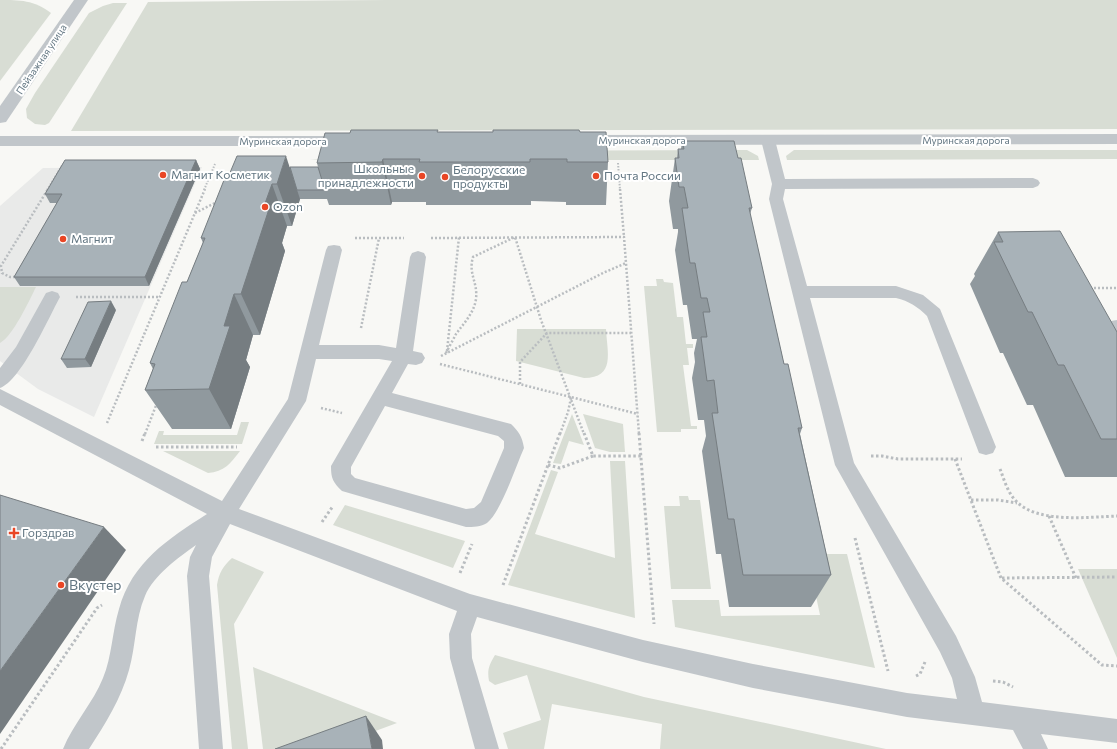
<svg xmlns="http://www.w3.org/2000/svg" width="1117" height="749" font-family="Commissioner,sans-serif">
  <rect width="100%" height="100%" fill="#f8f8f5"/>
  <!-- built -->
  <path fill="#e9eae9" d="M202,167L94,417L38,389L0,361V206L43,168Z"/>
  <!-- green -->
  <g fill="#d8ddd4">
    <path d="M0,0C20,0 34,0 51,13L0,81Z"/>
    <path d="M387,0H1117V129L71,131L148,2Z"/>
    <path d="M113,3H127L49,123L45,125L35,124L27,118L26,109L35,93L89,13L103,6Z"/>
    <path d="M747,150L758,156L759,160H310L425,151Z"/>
    <path d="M794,150H1117V159L787,160L786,156Z"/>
    <path d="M656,279H663L664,282L673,283L677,317H683L686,344H693V348H687L689,365H683L691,426H697V429H681V432H657L644,286H657Z"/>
    <path d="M0,287H36C29,301 13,336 0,343Z"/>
    <path d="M517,329H606C607,352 616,378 584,378L516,361Z"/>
    <path d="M572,414L584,445L569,441L561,464L553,463Z"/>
    <path d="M583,414L623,424L625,452H610L595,448Z"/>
    <path d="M241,422H249L242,444H154L159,431H164L163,435H237Z"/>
    <path d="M163,451H240C231,463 224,472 208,473Z"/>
    <path d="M610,461H625L635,618L508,585L551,470L558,472L535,534L615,558Z"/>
    <path d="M679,496H688L689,500H700L711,589H671L664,506H680Z"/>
    <path d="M345,505L465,541L453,568L333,525Z"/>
    <path d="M807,554H847L875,668L675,627L672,600H719L721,616L820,615Z"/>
    <path d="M232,558L264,572L234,624L248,749H232L217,585C219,573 223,566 232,558Z"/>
    <path d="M1078,569H1117V658Z"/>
    <path d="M495,655L644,697L886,749H660L662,724L552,704L544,749H508L503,733L541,720L527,675L495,685L489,681C487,670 489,665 495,655Z"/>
    <path d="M253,667L397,723L327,749H263Z"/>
  </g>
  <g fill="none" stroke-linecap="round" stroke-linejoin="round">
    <!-- path-far2 -->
    <g stroke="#b9bdc0" stroke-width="2" stroke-dasharray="1.5 1.5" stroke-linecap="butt">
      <path d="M618,163L620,190"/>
      <path d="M47,190L63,164"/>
      <path d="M204,190L215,164"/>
    </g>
    <!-- path-far1 -->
    <g stroke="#b9bdc0" stroke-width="2.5" stroke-dasharray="2 2" stroke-linecap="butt">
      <path d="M620,189L624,237"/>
      <path d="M195,213L217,202"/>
      <path d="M355,238H404"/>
      <path d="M431,238L624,237L639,434"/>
      <path d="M15,277H10L2,273L1,266L48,189"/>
      <path d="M1090,288H1117"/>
      <path d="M76,297H159"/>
      <path d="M361,328L379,238"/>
      <path d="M447,351L459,237"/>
      <path d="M446,353C449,347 453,340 456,334C464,323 474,313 476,299C478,282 468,274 473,257L515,237L541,320L584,434"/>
      <path d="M441,356L603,273L626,263"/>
      <path d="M440,364L638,414"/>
      <path d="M520,384V362L547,333H631"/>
      <path d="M321,408L342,413"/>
      <path d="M107,423L205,189"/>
      <path d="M145,434L157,403"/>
      <path d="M560,434L568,412L571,398"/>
    </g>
    <!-- path -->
    <g stroke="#b9bdc0" stroke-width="3" stroke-dasharray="2.5 2.5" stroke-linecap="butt">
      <path d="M584,433L593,456H641"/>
      <path d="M639,433L654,624"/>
      <path d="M142,441L145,433"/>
      <path d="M156,447H237"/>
      <path d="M871,456H882L898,459H962"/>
      <path d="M955,459L1001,578L1102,665L1117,666"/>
      <path d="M548,465L560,468L593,456"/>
      <path d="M1000,469C1004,479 1007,491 1015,500C1036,524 1088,517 1117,516"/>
      <path d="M971,500H998L1017,503"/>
      <path d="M1049,516L1076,578"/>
      <path d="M322,522L333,506"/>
      <path d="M855,538L888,671"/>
      <path d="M460,573L472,544"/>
      <path d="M1002,578L1117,577"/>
      <path d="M503,585L560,433"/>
      <path d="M916,676L920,674L925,662"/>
      <path d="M993,681L1003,682L1013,687"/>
      <path d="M1,749L97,608L102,605"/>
    </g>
    <!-- service -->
    <g fill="#c1c6ca" fill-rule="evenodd">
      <path d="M768,136L773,137L775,140L785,179L1033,178L1038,180L1040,183L1038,186L1033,188L785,189L783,199L807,286H896L923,295L940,309L996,447L993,453L986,455L979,453L927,316C918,307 909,301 896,298H810L854,463L956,636L975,677L982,702L1117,719V743L1041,734L1048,749H1023L1013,730L907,717L753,688L643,662L477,617L471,634L472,658L499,749H475L450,658L449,634L457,611L230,524L212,557L209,576L223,749H199L187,576L190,557L196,545C178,558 154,575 145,596C135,619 136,646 129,670C121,699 105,724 89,749H63C73,724 93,703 103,678C112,656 112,632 119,609C132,562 168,539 207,514L0,405V389L222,501L288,399L326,250L328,246L334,245L340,246L342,250L319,345H379L396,348L410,257L412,253L418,251L424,253L426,257L413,351L422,353L425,358L422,363L416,365L408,364L392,393L511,424C519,432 522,436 524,448C516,466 501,512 487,523C481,527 473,527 466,527L342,491C333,482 331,479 331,466L392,361L379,359H316L306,401L239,509L470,594L643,640L753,664L907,693L957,699L952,678L940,652L835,465L769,199L772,184L761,140L763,137ZM385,406L498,436L504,441V448L481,502L474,508L466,509L355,478L351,474V467Z"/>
      <path d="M52,291L58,293L60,297C49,317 21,381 0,388V368L16,347L46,293Z"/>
      <path d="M1117,320V344L1111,342C1107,334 1107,329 1111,321Z"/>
    </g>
    <!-- tertiary -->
    <g fill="#c1c6ca" fill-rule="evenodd">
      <path d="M74,0H88L6,122L0,123V106Z"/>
      <path d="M1117,134V144L577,145L571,144L569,140L571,136L577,135Z"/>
      <path d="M0,136H353L359,137L361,141L359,145L353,146H0Z"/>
    </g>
  </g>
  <!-- wall -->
  <g fill="#90999e">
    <path d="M438,132H580L608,162L606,205H566V202L531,201V205H426V202H392L391,205H329L327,199H300L292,226H287L282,243L285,251L260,335H253L246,360L250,367L231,429H172L145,390L153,369L150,363L187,282L203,243L201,238L229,175L290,167H318L317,163Z"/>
    <path d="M682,141L738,158L752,208L750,214L784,364L802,428L800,434L831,575L811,607H729L721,554H716L702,451L706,436L704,420H698L692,378L695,362L694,353L697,339H692L687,305H683L675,250L678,232V229H673L669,201L675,158H677L678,149H681Z"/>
    <path d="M196,160L200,169L149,286H20L14,277L57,203H50L45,194Z"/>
    <path d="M998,232L1117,332V477H1065L1033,405H1027L1003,353H1000L970,284L975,276L974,274Z"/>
    <path d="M116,310L91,367L67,368L61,359Z"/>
  </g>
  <!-- shaded-wall -->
  <g fill="#767d81">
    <path d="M286,156L300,199L292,226L277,184Z"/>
    <path d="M383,159L392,202L391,205L382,162Z"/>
    <path d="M196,160L200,169L149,286L145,277Z"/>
    <path d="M272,184L287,226L282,243L285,251L260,335L241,294L263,209Z"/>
    <path d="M234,294L253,335L246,360L250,367L231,429L209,389L224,326Z"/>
    <path d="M111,301L116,310L91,367L85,359Z"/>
    <path d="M104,527L126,550L0,734V671Z"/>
    <path d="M366,716L382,740L383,749H372Z"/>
  </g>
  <!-- building -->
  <g fill="#a8b2b8" stroke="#767d81">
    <path d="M351,130H438L437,132H493V130H579L580,132H606L608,162H567V159H530V162H419L420,159H383L382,162L317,163L325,133H350Z"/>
    <path d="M682,141H734L738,158H741L752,208H749L784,364H788L802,428H798L831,575H743L734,519H728L712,413H718L714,380L707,381L701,337H707L703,312H710L707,298H701L695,263H690L682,208H688L684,187H679L675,158H679L678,149H684Z"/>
    <path d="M237,156H286L277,184H272L263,209H269L241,294H234L224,326H230L209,389L145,390L155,364L150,363L182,282H187L205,238H201L226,175H229Z"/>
    <path d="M65,160H196L145,277H14L62,194H45Z"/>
    <path d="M290,167H318L325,190H297Z"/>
    <path d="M1060,231L1117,332V439H1101L1064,365H1058L1032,312H1028L994,242H1003L998,232Z"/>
    <path d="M111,301L85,359H61L88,302Z"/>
    <path d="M0,495L104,527L0,671Z"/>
    <path d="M366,716L372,749H275Z"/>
  </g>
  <!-- markers -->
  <g fill="#e94625" stroke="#fff" stroke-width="1.5">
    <circle cx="163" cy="175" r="4"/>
    <circle cx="422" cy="176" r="4"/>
    <circle cx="596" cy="176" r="4"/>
    <circle cx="445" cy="177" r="4"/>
    <circle cx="265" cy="207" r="4"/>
    <circle cx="63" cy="239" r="4"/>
    <path d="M12 527h4v4h4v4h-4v4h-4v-4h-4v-4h4z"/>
    <circle cx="61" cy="585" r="4"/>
  </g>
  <g text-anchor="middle" stroke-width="4" stroke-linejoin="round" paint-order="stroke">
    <!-- far-street labels -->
    <g font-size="10" fill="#627682" stroke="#fff">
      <text transform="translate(41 59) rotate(-56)" y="4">Пейзажная улица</text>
      <text x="642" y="144">Муринская дорога</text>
      <text x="966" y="144">Муринская дорога</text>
      <text x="283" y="145">Муринская дорога</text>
    </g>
    <!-- poi labels -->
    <g font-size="12" fill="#627682" stroke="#fff" text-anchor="start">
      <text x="414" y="173" text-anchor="end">Школьные<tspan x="414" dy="14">принадлежности</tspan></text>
      <text x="453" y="174">Белорусские<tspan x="453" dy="14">продукты</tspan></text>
      <text x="171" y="179">Магнит Косметик</text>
      <text x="604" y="180">Почта России</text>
      <text x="273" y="211">Ozon</text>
      <text x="71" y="243">Магнит</text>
      <text x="22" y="537">Горздрав</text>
    </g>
    <!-- near-poi labels -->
    <g font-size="14" fill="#627682" stroke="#fff" text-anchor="start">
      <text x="69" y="590">Вкустер</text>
    </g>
  </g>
</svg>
